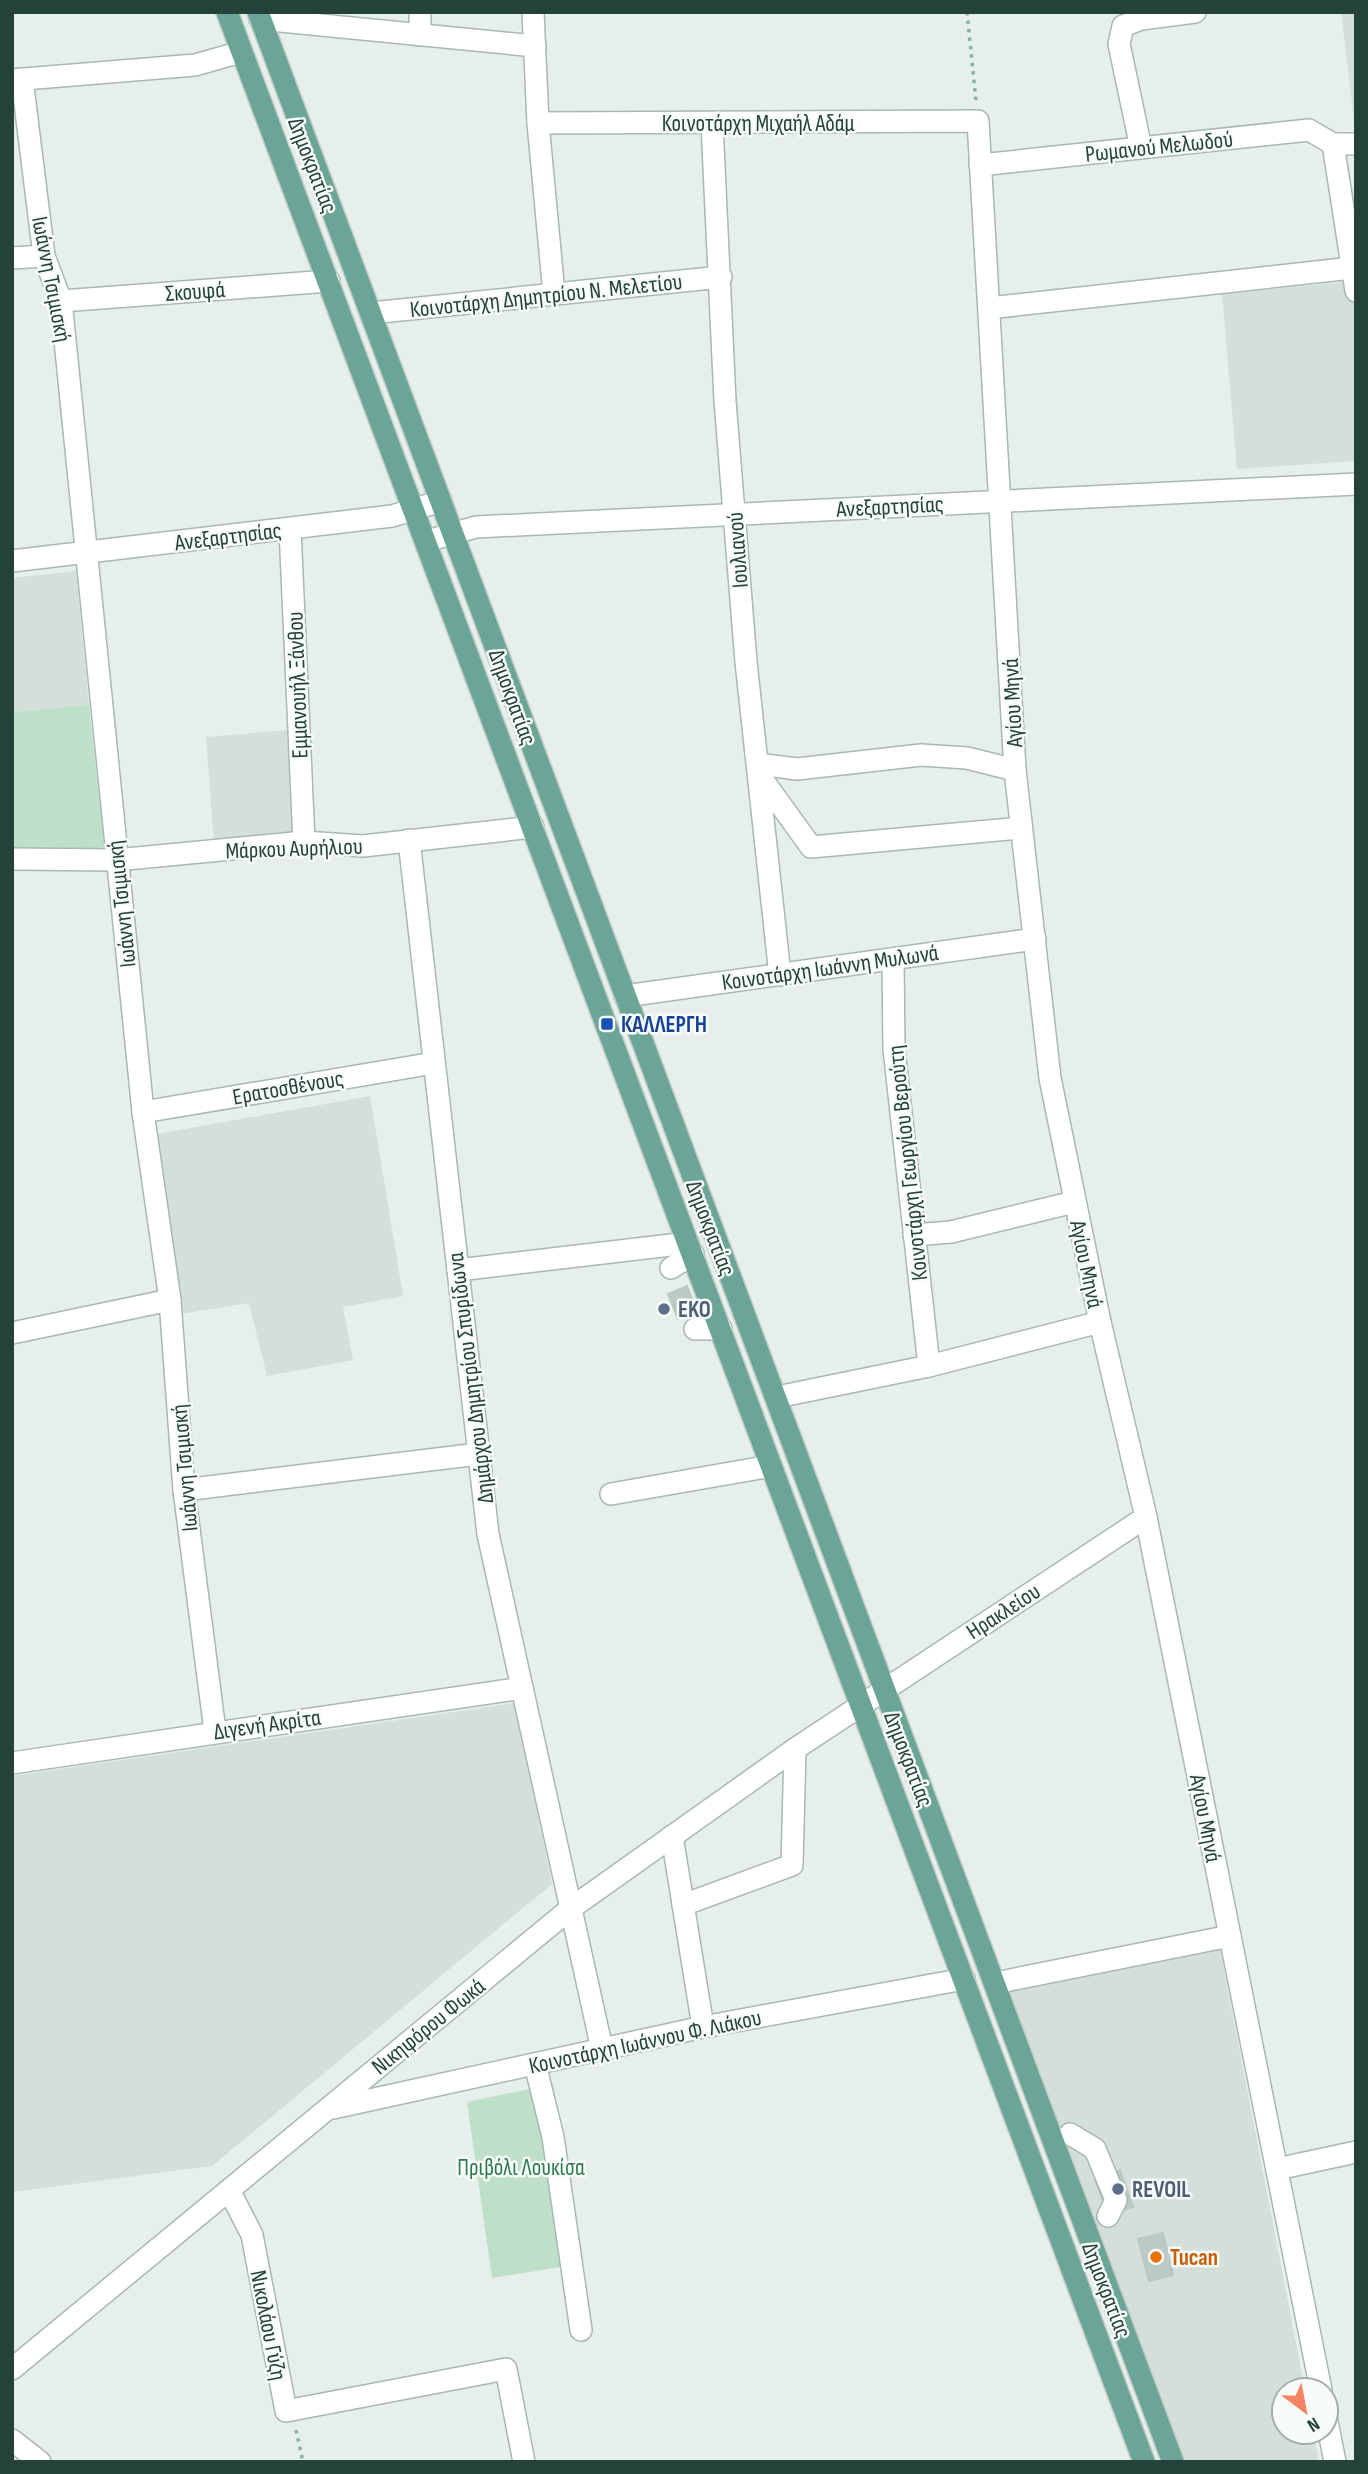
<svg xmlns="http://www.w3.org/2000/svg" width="1368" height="2474" font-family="'Sofia Sans Condensed',sans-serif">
  <rect width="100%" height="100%" fill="#e6efeb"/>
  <!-- built -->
  <g fill="#d4dfda">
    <path d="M1341,12H1356V135Z"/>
    <path d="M1356,281V461L1237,469L1222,294Z"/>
    <path d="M76,571L89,705L12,712V578Z"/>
    <path d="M287,730L295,837L214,843L206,737Z"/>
    <path d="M370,1096L403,1296L343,1307L353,1360L267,1376L249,1303L181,1314L157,1134Z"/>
    <path d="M515,1703L552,1884L212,2166L12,2192V1776Z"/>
    <path d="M1220,1949L1305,2390H1284V2432H1313L1319,2462H1180L1006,1991Z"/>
  </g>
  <!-- green -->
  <g fill="#bfe0c8">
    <path d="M89,705L105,851L12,849V712Z"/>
    <path d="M553,2084L579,2264L492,2278L467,2102Z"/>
  </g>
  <!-- building -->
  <g fill="#bbcac4" stroke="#b8c9c2" stroke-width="2">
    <path d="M687,1286L697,1311L678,1319L668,1294Z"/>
    <path d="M1120,2170L1133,2207L1109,2216L1095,2180Z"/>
    <path d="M1163,2233L1173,2275L1149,2281L1138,2239Z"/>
  </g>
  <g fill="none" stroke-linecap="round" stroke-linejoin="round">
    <!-- minor casing -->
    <g stroke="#a8b8b2" stroke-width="24">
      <g id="minor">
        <path d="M420,12V35"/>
        <path d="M533,12L538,123L554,294"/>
        <path d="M260,19L535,46"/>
        <path d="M22,79L44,256L61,301L143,1112L170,1300L184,1490L215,1731"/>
        <path d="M12,80L195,65L241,52"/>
        <path d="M538,123L978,121L1015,770L1050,1078L1100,1322L1146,1517L1321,2390"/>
        <path d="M712,124L725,401L746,662L780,975"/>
        <path d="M1333,144L1356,291"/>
        <path d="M1333,144H1356"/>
        <path d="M1141,148L1119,44L1123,26L1141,19L1195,12"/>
        <path d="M980,165L1309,130L1333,144"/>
        <path d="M12,258L44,256"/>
        <path d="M61,301L329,281"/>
        <path d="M989,308L1352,268"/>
        <path d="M371,313L721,277"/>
        <path d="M290,529L304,842"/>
        <path d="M427,541L476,527L1356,484"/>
        <path d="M12,561L392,516L441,501"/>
        <path d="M758,764L797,769L921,755L967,758L1015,770"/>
        <path d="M762,779L811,847L1021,828"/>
        <path d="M409,840L488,1534L602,2049"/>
        <path d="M12,859L116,860L304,842L363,846L533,827"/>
        <path d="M893,959L894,1049L929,1366"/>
        <path d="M625,996L1035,939"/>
        <path d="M143,1112L434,1063"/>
        <path d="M914,1235L951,1232L1074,1202"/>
        <path d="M671,1268L693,1254"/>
        <path d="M458,1270L688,1243"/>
        <path d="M695,1329H721"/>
        <path d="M12,1333L170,1300"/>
        <path d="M777,1397L929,1366L1100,1322"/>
        <path d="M184,1490L478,1454"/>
        <path d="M611,1494L771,1466"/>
        <path d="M12,1763L522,1688"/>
        <path d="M672,1836L703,2027"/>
        <path d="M683,1905L792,1865L795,1749"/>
        <path d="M995,1983L1230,1936"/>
        <path d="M535,2064L553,2137L581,2330"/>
        <path d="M333,2108L703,2027L964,1979"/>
        <path d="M1070,2134L1095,2149L1116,2200L1108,2216"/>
        <path d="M1277,2169L1356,2152"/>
        <path d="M229,2190L252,2235L286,2411L506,2369L524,2462"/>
        <path d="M12,2369L570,1909L795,1749L1146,1517"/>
        <path d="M1326,2416L1335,2462"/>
        <path d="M12,2440L40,2462"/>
      </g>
    </g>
    <!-- major casing -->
    <g stroke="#c2cac8" stroke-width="24">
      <g id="major">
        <path d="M227,12L1144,2462"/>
        <path d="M258,12L1173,2462"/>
      </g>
    </g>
    <!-- path -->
    <g stroke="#86b3a5" stroke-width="3.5" stroke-dasharray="3.5 5" stroke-linecap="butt">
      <path d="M967,12L976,101"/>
      <path d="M296,2430L303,2462"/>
    </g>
    <!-- minor -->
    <use href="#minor" stroke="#fff" stroke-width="21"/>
    <!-- major -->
    <use href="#major" stroke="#6aa596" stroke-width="21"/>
  </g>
  <!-- markers -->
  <rect fill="#1a4fb4" stroke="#f7fbf9" stroke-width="2.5" x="600" y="1017" width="14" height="14" rx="3.5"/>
  <g fill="#5c6f8a" stroke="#f7fbf9" stroke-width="2.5">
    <circle cx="664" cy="1309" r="7"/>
    <circle cx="1118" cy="2189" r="7"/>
  </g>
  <circle fill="#e8710a" stroke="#f7fbf9" stroke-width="2.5" cx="1156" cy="2257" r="7"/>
  <g text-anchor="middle" stroke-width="5" stroke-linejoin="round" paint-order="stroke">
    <!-- street labels -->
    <g font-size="23" fill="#24423a" stroke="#f7fbf9">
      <text x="758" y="131">Κοινοτάρχη Μιχαήλ Αδάμ</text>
      <text transform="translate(1159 146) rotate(-6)" y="8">Ρωμανού Μελωδού</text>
      <text transform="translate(313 165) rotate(69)" y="8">Δημοκρατίας</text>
      <text transform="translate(52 279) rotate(79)" y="8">Ιωάννη Τσιμισκή</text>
      <text transform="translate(195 291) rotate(-4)" y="8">Σκουφά</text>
      <text transform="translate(546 295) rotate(-6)" y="8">Κοινοτάρχη Δημητρίου Ν. Μελετίου</text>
      <text transform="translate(890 506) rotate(-3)" y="8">Ανεξαρτησίας</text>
      <text transform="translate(228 536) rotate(-7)" y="8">Ανεξαρτησίας</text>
      <text transform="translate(737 550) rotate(-94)" y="8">Ιουλιανού</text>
      <text transform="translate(297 685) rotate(-92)" y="8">Εμμανουήλ Ξάνθου</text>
      <text transform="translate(513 697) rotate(70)" y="8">Δημοκρατίας</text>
      <text transform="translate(1012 703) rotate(-93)" y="8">Αγίου Μηνά</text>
      <text transform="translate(294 848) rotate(-2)" y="8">Μάρκου Αυρήλιου</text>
      <text transform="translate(121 904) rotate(-96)" y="8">Ιωάννη Τσιμισκή</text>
      <text transform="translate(830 967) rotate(-8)" y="8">Κοινοτάρχη Ιωάννη Μυλωνά</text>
      <text transform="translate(288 1087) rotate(-10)" y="8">Ερατοσθένους</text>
      <text transform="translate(907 1163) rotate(-96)" y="8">Κοινοτάρχη Γεωργίου Βερούτη</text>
      <text transform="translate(711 1228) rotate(69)" y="8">Δημοκρατίας</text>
      <text transform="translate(1087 1264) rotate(78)" y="8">Αγίου Μηνά</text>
      <text transform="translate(470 1378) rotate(-97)" y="8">Δημάρχου Δημητρίου Σπυρίδωνα</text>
      <text transform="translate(184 1468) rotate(-95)" y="8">Ιωάννη Τσιμισκή</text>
      <text transform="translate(1003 1611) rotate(-33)" y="8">Ηρακλείου</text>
      <text transform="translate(267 1724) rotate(-8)" y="8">Διγενή Ακρίτα</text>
      <text transform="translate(909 1759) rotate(69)" y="8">Δημοκρατίας</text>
      <text transform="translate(1206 1818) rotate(79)" y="8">Αγίου Μηνά</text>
      <text transform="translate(428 2026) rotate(-39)" y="8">Νικηφόρου Φωκά</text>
      <text transform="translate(645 2041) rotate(-12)" y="8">Κοινοτάρχη Ιωάννου Φ. Λιάκου</text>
      <text transform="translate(1107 2290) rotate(69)" y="8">Δημοκρατίας</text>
      <text transform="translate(269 2325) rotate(79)" y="8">Νικολάου Γύζη</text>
    </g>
    <!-- transit labels -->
    <g font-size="23" font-weight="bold" fill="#164399" stroke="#f7fbf9" text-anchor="start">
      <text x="621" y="1032">ΚΑΛΛΕΡΓΗ</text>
    </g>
    <!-- service labels -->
    <g font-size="23" font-weight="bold" fill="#4e5e75" stroke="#f7fbf9" text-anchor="start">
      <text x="678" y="1317">EKO</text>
      <text x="1132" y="2197">REVOIL</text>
    </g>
    <!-- park labels -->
    <g font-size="23" fill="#2d7a4b" stroke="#f7fbf9">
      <text x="521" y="2175">Πριβόλι Λουκίσα</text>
    </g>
    <!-- food labels -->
    <g font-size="23" font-weight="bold" fill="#c56008" stroke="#f7fbf9" text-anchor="start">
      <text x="1170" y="2265">Tucan</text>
    </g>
  </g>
  <!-- border -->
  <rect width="1368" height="2474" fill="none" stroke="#24423a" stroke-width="28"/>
  <!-- north arrow -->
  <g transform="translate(1305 2411) rotate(148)"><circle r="33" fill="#f7fbf9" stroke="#a3b1ad" stroke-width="2"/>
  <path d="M0-5L12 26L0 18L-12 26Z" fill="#f4845f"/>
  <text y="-10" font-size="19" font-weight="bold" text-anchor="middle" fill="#24423a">N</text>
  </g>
</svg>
